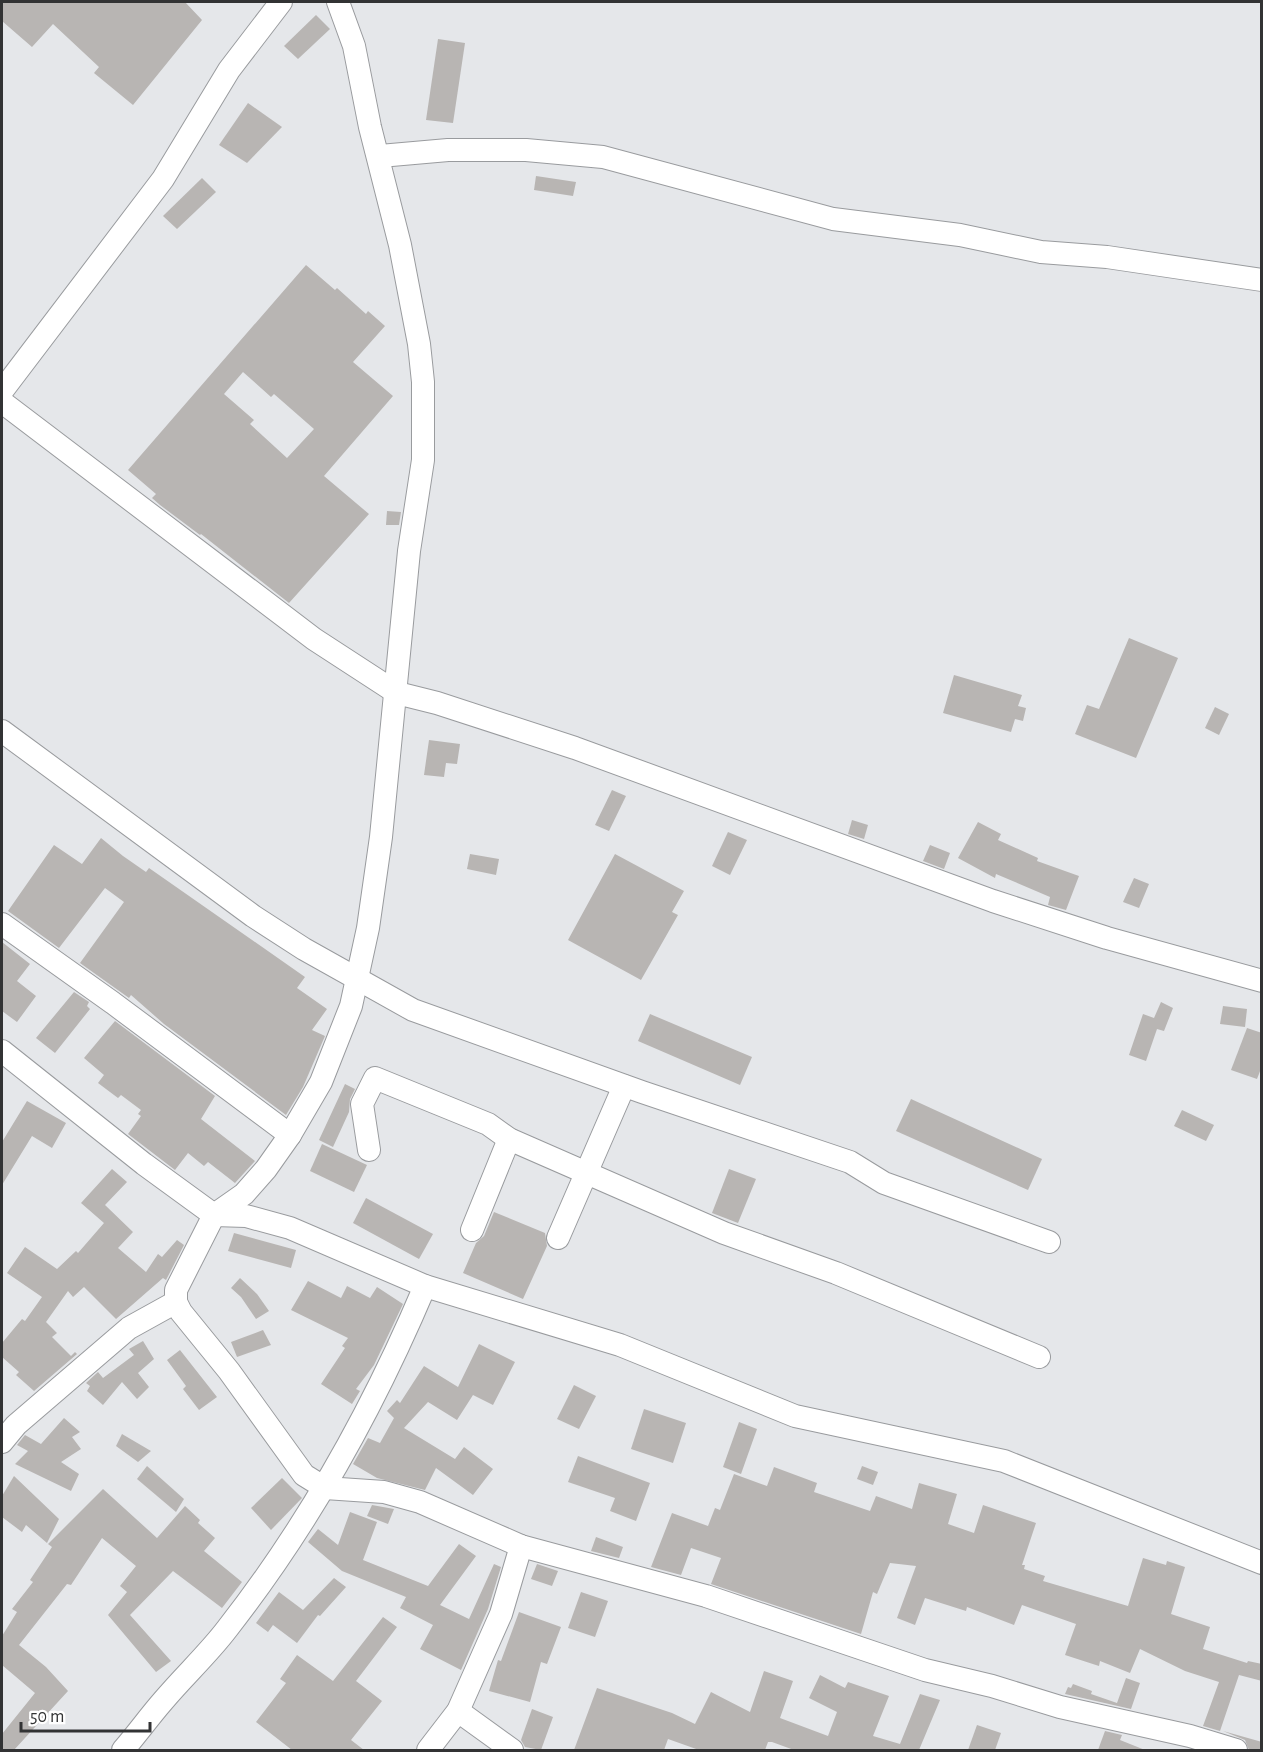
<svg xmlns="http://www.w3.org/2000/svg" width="1263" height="1752" font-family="'Alegreya Sans',sans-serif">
  <rect width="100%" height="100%" fill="#e5e7ea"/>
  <!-- building -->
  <g fill="#b8b5b3" fill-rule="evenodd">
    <path d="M2,2H185L202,20L133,105L94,73L99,67L53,24L32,47L2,21Z"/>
    <path d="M316,15L330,29L298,59L284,46Z"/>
    <path d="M438,39L465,43L453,123L426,120Z"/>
    <path d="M248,103L282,127L247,163L219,145Z"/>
    <path d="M536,176L576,182L573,196L534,190Z"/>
    <path d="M202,178L216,192L177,229L163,216Z"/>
    <path d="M306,265L335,290L337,288L366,314L368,311L385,326L353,362L393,396L324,476L369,514L289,603L201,534L200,535L160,505L152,498L156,494L128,470ZM243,372L271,397L274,394L314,429L287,458L250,424L254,420L224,394Z"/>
    <path d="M387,511L401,512L399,525H386Z"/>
    <path d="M1129,638L1178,658L1136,758L1075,734L1087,705L1099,709Z"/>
    <path d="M954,675L1022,695L1018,706L1026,708L1023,721L1015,719L1011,732L943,713Z"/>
    <path d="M1215,707L1229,714L1219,735L1205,728Z"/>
    <path d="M429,740L460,744L457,764L446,763L444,777L424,775Z"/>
    <path d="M612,790L626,796L609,831L595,825Z"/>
    <path d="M852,820L868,825L864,839L848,834Z"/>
    <path d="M978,822L1001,834L998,840L1038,858L1037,861L1079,876L1066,910L1048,905L1050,897L996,874L995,878L958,858Z"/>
    <path d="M728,832L747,840L730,875L712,866Z"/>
    <path d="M101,838L123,856L146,872L149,868L305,977L297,988L327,1009L312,1030L325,1036L303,1087L286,1115L164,1024L131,995L129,998L80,963L124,902L105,888L59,948L8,911L54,845L82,864Z"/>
    <path d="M930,845L950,853L944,869L923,861Z"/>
    <path d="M470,854L499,859L496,875L467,869Z"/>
    <path d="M615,854L684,891L672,912L678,915L641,980L568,940Z"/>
    <path d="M1134,878L1149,884L1139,908L1123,902Z"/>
    <path d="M2,942L30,964L17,981L36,996L17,1022L2,1011Z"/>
    <path d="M74,992L89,1002L87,1006L90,1009L55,1053L36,1038Z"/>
    <path d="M1161,1002L1173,1008L1164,1031L1157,1029L1146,1061L1129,1055L1143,1014L1154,1018Z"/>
    <path d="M1223,1006L1247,1009L1245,1027L1220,1024Z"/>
    <path d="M650,1014L752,1057L740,1085L638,1041Z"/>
    <path d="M115,1021L215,1096L201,1119L255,1161L235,1183L208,1162L204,1166L188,1153L175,1170L128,1134L141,1116L138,1114L141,1110L121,1095L118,1098L98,1083L104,1075L84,1058Z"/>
    <path d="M1247,1028L1262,1033V1066L1257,1079L1231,1070Z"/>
    <path d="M345,1084L355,1089L350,1099L349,1112L333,1147L319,1140Z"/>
    <path d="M911,1099L1042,1159L1028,1190L896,1131Z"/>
    <path d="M27,1101L66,1123L52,1148L32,1136L2,1185V1142Z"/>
    <path d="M1182,1110L1214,1125L1206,1141L1174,1126Z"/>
    <path d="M322,1144L367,1165L354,1192L310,1171Z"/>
    <path d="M112,1169L127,1182L105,1205L133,1232L118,1248L146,1272L158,1254L162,1257L177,1240L184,1245L166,1280L163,1278L116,1319L84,1287L73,1297L68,1291L46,1322L57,1333L52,1337L71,1356L75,1352L77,1354L34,1391L16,1375L19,1372L2,1357V1343L22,1319L25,1321L42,1297L7,1273L25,1247L57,1269L76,1251L78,1253L104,1223L81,1203Z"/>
    <path d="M729,1169L756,1179L738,1223L712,1213Z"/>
    <path d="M366,1198L433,1234L419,1259L353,1223Z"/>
    <path d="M494,1212L545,1233L547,1246L523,1299L463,1273L476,1243L484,1236Z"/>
    <path d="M234,1233L296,1250L291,1268L228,1251Z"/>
    <path d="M240,1278L257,1294L269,1311L256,1319L241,1297L231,1288Z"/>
    <path d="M308,1281L341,1298L347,1286L370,1298L377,1287L403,1304L374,1365L356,1389L360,1391L352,1404L321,1384L345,1348L342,1346L348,1338L291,1310Z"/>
    <path d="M263,1330L271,1345L237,1357L231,1342Z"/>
    <path d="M143,1341L154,1359L138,1373L149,1387L137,1399L122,1382L103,1405L87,1391L90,1386L86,1383L98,1372L103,1378L134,1355L129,1349Z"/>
    <path d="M479,1344L515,1362L493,1405L473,1395L457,1420L428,1402L404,1428L455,1459L464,1447L493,1469L473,1495L436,1468L425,1490L377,1478L353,1464L368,1438L380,1443L394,1418L387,1411L397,1400L400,1403L424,1366L458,1387Z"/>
    <path d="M180,1350L217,1397L199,1410L183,1389L186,1386L167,1360Z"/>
    <path d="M574,1385L596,1396L579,1429L557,1419Z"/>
    <path d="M644,1409L686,1423L673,1463L631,1449Z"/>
    <path d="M64,1418L80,1432L72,1437L81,1449L61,1462L79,1474L71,1491L15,1464L28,1451L17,1445L25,1435L41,1444Z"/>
    <path d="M739,1422L757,1429L741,1474L723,1467Z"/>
    <path d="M122,1434L151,1451L138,1462L116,1446Z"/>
    <path d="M578,1456L650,1483L636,1521L610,1511L615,1498L568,1482Z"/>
    <path d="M147,1466L184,1499L176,1512L137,1479Z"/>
    <path d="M862,1466L878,1472L873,1485L857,1479Z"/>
    <path d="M774,1467L817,1483L814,1492L870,1511L876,1496L912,1509L919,1483L957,1494L948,1524L974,1533L983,1505L1036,1523L1022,1565H1025L1024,1569L1045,1576L1043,1581L1128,1606L1143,1558L1166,1565L1167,1561L1185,1567L1171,1614L1210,1627L1203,1649L1247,1663L1248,1661L1262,1664V1681L1239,1675L1220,1731L1203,1726L1219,1682L1185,1671L1140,1649L1130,1673L1100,1661L1099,1666L1065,1655L1076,1624L1022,1605L1014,1625L967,1607L966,1611L925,1598L915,1625L897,1618L916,1566L890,1563L877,1594L873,1592L861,1634L711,1584L721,1558L691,1548L681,1575L651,1567L672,1513L708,1526L715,1508L720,1510L734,1474L767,1486Z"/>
    <path d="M14,1476L59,1519L47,1543L26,1525L22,1532L2,1517V1496Z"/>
    <path d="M282,1478L302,1498L271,1530L251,1508Z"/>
    <path d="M103,1489L157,1538L185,1506L200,1520L198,1523L215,1538L204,1551L242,1582L222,1608L173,1571L130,1615L171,1661L156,1672L108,1615L127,1592L120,1586L136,1566L102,1538L71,1585L67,1584L19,1645L46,1667L68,1691L14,1750H2V1734L35,1693L2,1665V1636L17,1612L12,1609L33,1582L30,1580L52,1547L48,1544Z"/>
    <path d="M372,1505L394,1509L388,1524L367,1516Z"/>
    <path d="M350,1512L377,1522L363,1560L428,1586L459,1544L476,1556L440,1605L469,1619L494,1564L501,1567L488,1609L461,1670L420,1649L433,1625L400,1608L406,1597L342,1571L308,1542L318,1529L338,1545Z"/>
    <path d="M596,1537L623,1547L619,1558L591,1551Z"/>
    <path d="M537,1564L558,1571L552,1586L531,1579Z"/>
    <path d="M334,1578L346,1587L320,1616L318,1615L297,1643L273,1625L268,1632L256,1623L279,1592L303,1610Z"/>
    <path d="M581,1592L608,1601L595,1637L568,1628Z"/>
    <path d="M519,1612L561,1627L547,1664L541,1662L530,1702L489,1691L498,1660L501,1661Z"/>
    <path d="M383,1617L397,1627L356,1681L382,1701L351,1740L364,1750H292L256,1722L286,1683L280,1679L297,1655L333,1681Z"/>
    <path d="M764,1671L793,1681L780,1718L828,1736L837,1712L809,1698L820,1675L845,1688L848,1682L889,1696L873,1736L900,1744L920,1694L940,1700L919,1750H794L772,1742H768L765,1750H699L668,1739L664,1750H574L597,1688L672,1713L695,1724L711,1692L750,1712Z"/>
    <path d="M1126,1678L1140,1683L1131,1709L1065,1694L1068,1687L1071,1688L1073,1684L1092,1691L1091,1694L1117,1703Z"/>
    <path d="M532,1709L553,1717L541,1750L525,1747L521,1740Z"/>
    <path d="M977,1725L1001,1733L995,1750H968Z"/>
    <path d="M1105,1731L1122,1735L1120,1740L1145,1750H1098Z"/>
    <path d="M1223,1731L1262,1742V1750H1249L1245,1740Z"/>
  </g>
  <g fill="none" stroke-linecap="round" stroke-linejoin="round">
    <!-- minor casing -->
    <g stroke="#999b9e" stroke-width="24">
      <g id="minor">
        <path d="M338,2L354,46L370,127L400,245L419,344L423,382V460L409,551L381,837L368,928L351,1006L321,1082L290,1135L266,1169L244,1194L214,1215L176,1290V1302L181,1312L229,1371L304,1475L325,1488L384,1492L420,1502L521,1546L706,1596L925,1670L992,1686L1060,1707L1190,1736L1236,1750"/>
        <path d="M380,156L448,150H526L603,157L833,219L960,235L1041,252L1107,257L1262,280"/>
        <path d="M2,391L163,179L229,70L281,2"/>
        <path d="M2,402L314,639L397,693L437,703L575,748L993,901L1107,938L1262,981"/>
        <path d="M2,731L253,916L304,949L413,1010L642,1092L850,1162L884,1183L1049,1242"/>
        <path d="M2,924L113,1003L290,1135"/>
        <path d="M2,1051L144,1164L214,1215L246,1216L290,1228L425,1286L620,1345L795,1416L1004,1461L1262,1563"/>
        <path d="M369,1150L362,1104L375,1078L488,1124L509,1139L724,1233L836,1273L1039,1357"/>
        <path d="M472,1230L509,1139"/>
        <path d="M558,1238L624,1086"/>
        <path d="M2,1442L16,1425L129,1328L176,1302"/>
        <path d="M458,1711L512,1750"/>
        <path d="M123,1750C137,1734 149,1717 163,1701C184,1676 208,1654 227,1629C310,1523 373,1409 425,1286"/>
        <path d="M428,1750L458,1711L501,1614L521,1546"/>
      </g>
    </g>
    <!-- minor -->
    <use href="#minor" stroke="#fff" stroke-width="22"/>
  </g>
  <!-- border -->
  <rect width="1263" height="1752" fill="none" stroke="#323334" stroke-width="6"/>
  <!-- scale -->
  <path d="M21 1722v9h129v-9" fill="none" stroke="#323334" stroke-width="3"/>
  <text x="30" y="1722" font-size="18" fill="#323334" stroke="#ffffff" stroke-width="4.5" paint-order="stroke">50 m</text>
</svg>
